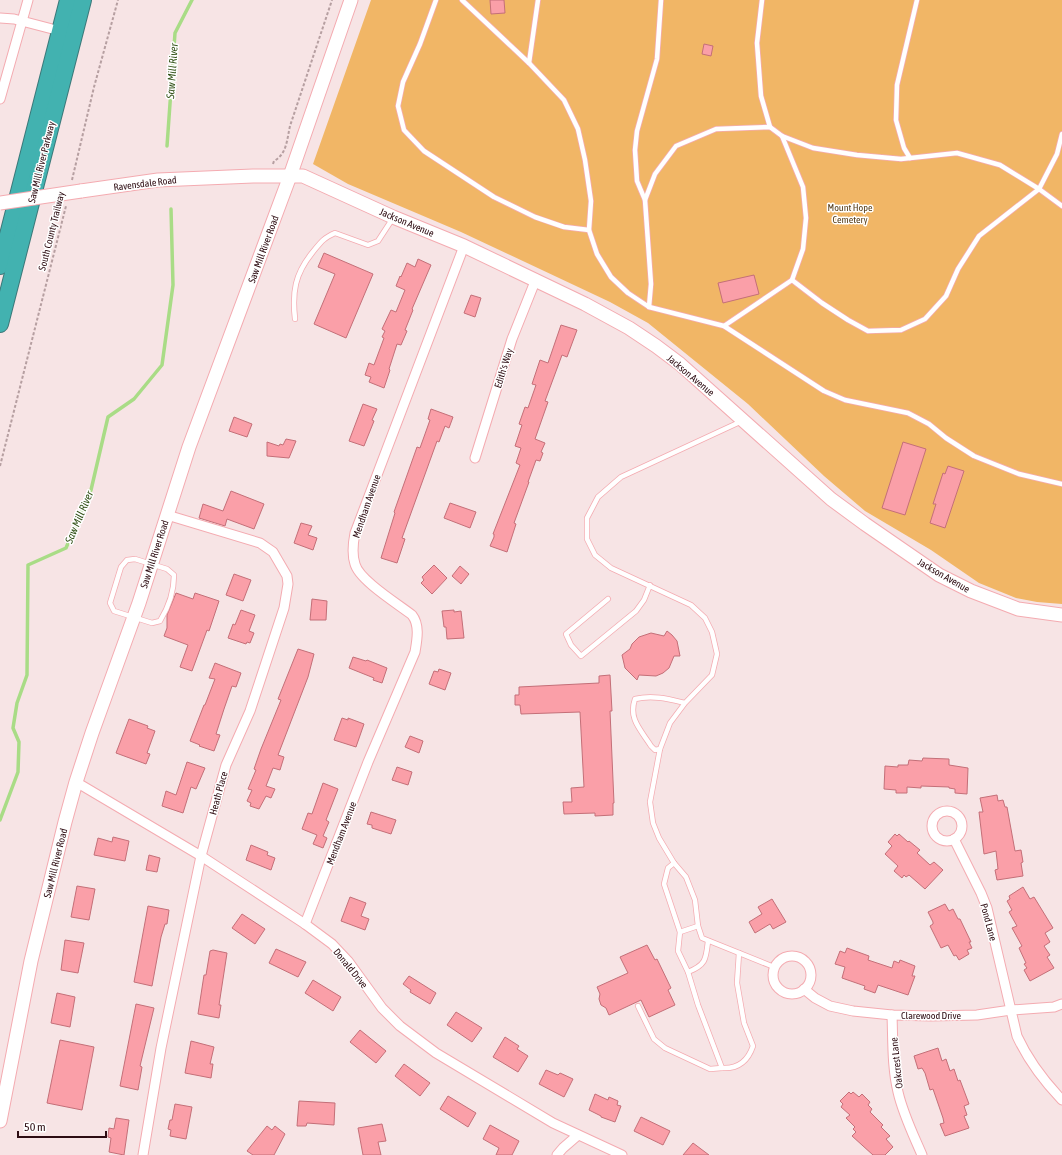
<svg xmlns="http://www.w3.org/2000/svg" width="1062" height="1155" font-family="'Asap Condensed',sans-serif">
  <rect width="100%" height="100%" fill="#f7e4e5"/>
  <!-- green -->
  <path fill="#f1b666" d="M371,0H1062V604L1037,602L1016,598L979,583L931,550L865,511L824,476L748,404L648,323L610,302L461,232L348,184L313,164Z"/>
  <g fill="none" stroke-linecap="round" stroke-linejoin="round">
    <!-- stream -->
    <g stroke="#a9dc86" stroke-width="3.5">
      <path d="M167,146L175,33L192,0"/>
      <path d="M0,820L18,772L19,742L13,728L17,703L27,675L28,565L66,548L91,490L108,417L134,399L162,365L173,285L171,209"/>
    </g>
  </g>
  <!-- building -->
  <g fill="#fa9fa8" stroke="#c46f78">
    <path d="M490,0H504L505,13L491,14Z"/>
    <path d="M704,44L713,46L711,56L702,54Z"/>
    <path d="M324,253L373,274L346,338L314,324L335,274L318,267Z"/>
    <path d="M418,259L431,265L412,309L413,310L405,330L407,331L401,345L397,344L389,369L390,370L384,388L369,382L371,377L365,375L369,363L374,365L384,338L382,337L385,331L382,329L391,310L396,312L405,290L396,286L400,276L401,277L407,263L415,267Z"/>
    <path d="M754,275L759,294L723,303L718,283Z"/>
    <path d="M471,295L481,298L475,317L464,313Z"/>
    <path d="M561,325L577,330L567,357L562,355L545,401L548,402L535,439L545,443L541,452L543,453L540,461L536,460L528,482H529L514,523L516,524L507,552L490,546L494,537V534H493L520,465L516,463L521,448L515,446L522,425L519,424L525,407L528,408L536,385L532,384L540,360L548,363Z"/>
    <path d="M363,404L377,409L372,420L374,421L364,446L349,441Z"/>
    <path d="M431,409L453,417L449,428L445,426L439,442L437,441L402,538L405,539L397,563L381,558L395,513L394,512L417,447L420,448L430,420L428,419Z"/>
    <path d="M234,417L252,424L247,437L229,431Z"/>
    <path d="M286,439L296,441L289,458L267,456V442L279,446L280,444L283,445Z"/>
    <path d="M903,442L926,449L905,515L882,508Z"/>
    <path d="M948,466L964,471L945,528L930,523L936,504H933L943,473L945,474Z"/>
    <path d="M231,491L264,504L254,529L227,519L225,526L199,518L203,504L223,511Z"/>
    <path d="M450,503L476,512L470,528L444,518Z"/>
    <path d="M301,523L312,526L308,535L317,538L313,550L294,543Z"/>
    <path d="M434,565L447,578L432,594L421,583L424,580L422,577Z"/>
    <path d="M460,566L469,574L461,584L452,576Z"/>
    <path d="M234,574L251,580L243,601L226,595Z"/>
    <path d="M176,593L193,599L195,593L219,601L209,631L207,630L192,671L180,667L188,645L164,636L167,628V615Z"/>
    <path d="M312,599L327,601L326,620H310Z"/>
    <path d="M241,610L255,615L249,631L254,633L250,643L247,642L246,644L228,638L233,624L235,625Z"/>
    <path d="M454,610V612L461,611L464,638L447,639L446,627H444L442,611Z"/>
    <path d="M667,631L672,635L677,641L680,656H674L669,668L663,673L656,676L639,675L637,680L625,668L622,655L630,649L632,644L639,637L651,633L664,636Z"/>
    <path d="M298,649L314,654L308,677L278,755L284,757L280,770L273,768L266,786L275,789L271,798L266,796L259,809L250,806L251,803L247,801L252,790L248,789L256,770L254,769L261,749L281,700L278,699Z"/>
    <path d="M353,657L366,661L367,660L387,668L382,683L373,680L374,678L349,668Z"/>
    <path d="M215,663L241,673L236,687L232,686L224,709L216,734L220,735L214,751L199,746L200,745L190,741L204,705H205L215,679L209,678Z"/>
    <path d="M439,669L451,673L445,690L429,684L434,671L438,672Z"/>
    <path d="M610,675L612,711H610L614,803H613V815L595,816V813L564,814L563,802H572L571,788L584,787L580,712L521,714L520,705H515V695H519V687L599,683V676Z"/>
    <path d="M342,718L348,720V718L364,724L356,747L334,740Z"/>
    <path d="M129,719L148,726L147,728L155,731L147,753L150,754L146,764L116,753Z"/>
    <path d="M410,736L423,741L419,753L405,747Z"/>
    <path d="M923,758L949,759V765L968,768L967,794L955,793V789L949,788V787L921,786V788L907,787V793H896V790L884,789L885,766L898,767V765H908L909,760L922,761Z"/>
    <path d="M187,762L205,768L196,789L191,787L183,813L162,806L166,791L176,795Z"/>
    <path d="M397,767L412,772L408,785L392,780Z"/>
    <path d="M323,783L338,789L326,820L329,822L323,836L327,838L323,848L313,844L317,835L302,829L308,813L312,814Z"/>
    <path d="M997,795L998,801L1003,800L1005,807H1007L1015,851L1021,850L1023,862L1021,863L1023,876L997,880L995,870L998,869L996,851L984,854L979,812H983L980,798Z"/>
    <path d="M371,812L396,820L391,834L372,828V825L367,824Z"/>
    <path d="M895,834L897,836L899,834L908,842L909,841L920,850L917,853L930,865L934,862L943,870L925,889L909,875L906,877L904,875L902,878L894,871L898,866L885,854L892,846L888,842Z"/>
    <path d="M113,837L129,841L125,861L94,855L98,838L112,842Z"/>
    <path d="M251,845L268,852L267,855L275,858L271,870L246,860Z"/>
    <path d="M149,855L160,858L157,872L146,870Z"/>
    <path d="M77,886L95,889L89,920L71,917Z"/>
    <path d="M1023,887L1030,899L1034,897L1053,928L1045,933L1050,942L1044,946L1050,955L1047,957L1054,968L1030,981L1024,970L1027,968L1024,964L1026,963L1019,948L1022,946L1012,928L1017,926L1009,912L1012,910L1007,901L1010,899L1009,896Z"/>
    <path d="M350,897L366,903L361,916L369,919L365,930L341,921Z"/>
    <path d="M772,899L786,922L773,929L770,924L755,933L749,922L762,914L758,907Z"/>
    <path d="M945,904L949,911L953,909L958,919H960L971,942H969L972,948L967,950L969,954L959,960L956,955L954,956L948,945L941,948L930,926L933,924V922L928,912Z"/>
    <path d="M148,906L169,910L167,924H165L161,937L152,986L134,982Z"/>
    <path d="M242,914L265,929L255,944L232,928Z"/>
    <path d="M65,940L84,943L78,973L61,970Z"/>
    <path d="M647,945L655,960L657,959L671,988L668,990L675,1005L649,1017L641,1000L609,1015L606,1008L601,1005L599,999L600,994L597,987L628,973L620,957Z"/>
    <path d="M847,948L869,956L868,960L892,968L894,961L899,963L900,960L915,966L912,976H915L908,995L878,985L875,993L864,989L865,986L842,978L845,967L835,964L840,951L845,953Z"/>
    <path d="M276,949L306,962L298,977L269,963Z"/>
    <path d="M213,950L227,953L219,1005H221L219,1018L198,1014L204,975H206L210,951Z"/>
    <path d="M409,976L436,993L430,1004L410,992L411,990L403,984Z"/>
    <path d="M313,980L341,997L333,1011L305,993Z"/>
    <path d="M57,993L75,997L70,1027L51,1023Z"/>
    <path d="M136,1004L154,1008L140,1066L142,1067L138,1090L120,1086Z"/>
    <path d="M456,1012L482,1028L472,1042L447,1025Z"/>
    <path d="M360,1030L386,1051L376,1063L350,1042Z"/>
    <path d="M505,1037L519,1046L517,1049L528,1056L518,1072L493,1057Z"/>
    <path d="M60,1040L94,1047L82,1110L47,1103Z"/>
    <path d="M191,1041L214,1047L210,1064H213L211,1078L185,1073Z"/>
    <path d="M938,1048L942,1061L946,1059L950,1071L954,1069L958,1081L960,1080L969,1104L964,1106L967,1115L964,1116L969,1128L945,1136L940,1124L944,1123L943,1118L933,1089L930,1090L925,1073L922,1068L918,1069L914,1056Z"/>
    <path d="M404,1064L430,1083L420,1096L395,1076Z"/>
    <path d="M546,1070L558,1075L560,1073L573,1079L564,1097L539,1084Z"/>
    <path d="M849,1092L851,1094L853,1092L859,1097L862,1094L870,1102L868,1105L872,1109L870,1112L883,1125L881,1127L890,1136L886,1139L893,1147L885,1155H873L852,1136L856,1132L853,1129L855,1127L846,1118L850,1115L841,1107L843,1104L840,1101Z"/>
    <path d="M595,1094L608,1100L609,1097L618,1101L617,1105L621,1106L615,1122L601,1117V1116L589,1110Z"/>
    <path d="M448,1096L476,1113L468,1127L440,1109Z"/>
    <path d="M299,1101L335,1103L334,1125L307,1123L306,1126H297Z"/>
    <path d="M175,1104L192,1107L186,1139L170,1136L171,1130L168,1129L170,1120H172Z"/>
    <path d="M641,1117L670,1131L663,1145L634,1131Z"/>
    <path d="M116,1118L129,1120L124,1155L109,1152L111,1138L108,1137L109,1128L114,1129Z"/>
    <path d="M382,1124L386,1141L378,1142L381,1155H363L358,1128Z"/>
    <path d="M490,1125L519,1141L512,1155H496L499,1148L483,1139Z"/>
    <path d="M267,1126L272,1130L275,1126L285,1134L274,1155H253L247,1151Z"/>
    <path d="M693,1143L709,1155H683Z"/>
  </g>
  <g fill="none" stroke-linecap="round" stroke-linejoin="round">
    <!-- lane casing -->
    <g stroke="#f4abb1" stroke-width="6">
      <g id="lane">
        <path d="M436,0L420,44L403,82L398,106L404,130L424,151L494,197L535,217L564,227L589,230"/>
        <path d="M462,0L529,63L564,100L578,129L585,160L591,201L589,230L597,254L611,277L628,293L649,307L724,326L824,391L845,400L908,413L929,424L946,438L974,456L1019,474L1062,484"/>
        <path d="M762,0L757,43L761,96L770,127"/>
        <path d="M529,63L538,0"/>
        <path d="M910,158L904,148L896,120L897,85L917,0"/>
        <path d="M645,200L637,181L635,150L637,131L657,59L661,0"/>
        <path d="M792,280L822,303L848,320L868,331L901,330L925,319L946,296L958,269L979,236L1039,189L1057,154L1062,134"/>
        <path d="M649,307L651,284L645,200L655,174L676,146L716,129L770,127L782,136L813,148L857,155L901,159L957,153L1000,165L1039,189L1062,206"/>
        <path d="M295,319C292,292 295,274 312,253C321,242 322,239 335,233L368,245L378,241L393,218"/>
        <path d="M724,326L792,280L803,249L806,218L803,187L782,136"/>
        <path d="M135,559L167,569L174,575C174,591 168,608 160,621L152,623L114,611L110,603L121,567L127,560Z"/>
        <path d="M608,599L566,634L571,645L581,656L636,611L644,600L650,585"/>
        <path d="M685,703C668,699 653,695 635,699C628,719 641,730 651,746L655,750L660,749L670,723L685,703L712,675L717,654L712,632L705,618L691,605L611,568L595,555L587,539V518L598,497L621,477L742,421"/>
        <path d="M660,749L650,802L653,823L659,838L674,863L686,877L695,900L698,926L702,938L774,967"/>
        <path d="M674,863L668,868L664,884L680,932L678,951L688,972L698,1005L722,1068C738,1069 748,1061 753,1046L744,1023L737,983L739,953"/>
        <path d="M680,932L698,926"/>
        <path d="M688,972C706,965 706,959 708,941"/>
        <path d="M638,1006L654,1039L665,1048L710,1069L722,1068"/>
      </g>
    </g>
    <!-- street casing -->
    <g stroke="#f4abb1" stroke-width="11">
      <g id="street">
        <path d="M0,18L14,19L60,31"/>
        <path d="M0,99L28,0"/>
        <path d="M475,458L512,339L536,279"/>
        <path d="M76,782L201,856L305,924L332,944L348,961L382,1008L400,1026L436,1053L553,1123L622,1155"/>
        <circle cx="947" cy="826" r="15"/>
        <path d="M954,839L981,893L987,908L1017,1036C1028,1060 1044,1081 1062,1100"/>
        <path d="M305,924L368,762L415,652C417,640 420,625 412,615C398,604 359,580 355,564C352,555 353,543 355,533L464,246"/>
        <circle cx="792" cy="975" r="19"/>
        <path d="M804,989L815,998L830,1006L853,1011L892,1015L931,1016L977,1015L1011,1010L1054,1007L1062,1004"/>
        <path d="M892,1015C893,1041 892,1067 898,1092C903,1114 913,1134 922,1155"/>
        <path d="M143,1155L161,1048L201,856L226,765L250,711L284,608L288,584L287,576L273,552L260,543L167,515"/>
        <path d="M557,1155L563,1148L578,1135"/>
      </g>
    </g>
    <!-- secondary casing -->
    <g stroke="#f4abb1" stroke-width="15">
      <g id="secondary">
        <path d="M81,191L158,180L253,176H303L393,217L464,246L585,304L629,328L656,346L680,364L831,499L865,524L939,575L971,591L1018,609L1062,615"/>
        <path d="M0,1121L31,961L65,822L76,782L92,733L139,603L189,447L290,176L351,0"/>
      </g>
    </g>
    <!-- highway casing -->
    <g stroke="#3b7879" stroke-width="18">
      <g id="highway">
        <path d="M0,266L68,0"/>
        <path d="M0,324L83,0"/>
      </g>
    </g>
    <!-- path -->
    <g stroke="#b69fa1" stroke-width="2" stroke-dasharray="3 2" stroke-linecap="butt">
      <path d="M273,164L274,161C287,154 287,139 290,126L332,0"/>
      <path d="M72,180L94,87L118,0"/>
      <path d="M0,466L66,206"/>
    </g>
    <!-- lane -->
    <use href="#lane" stroke="#fff" stroke-width="4.5"/>
    <!-- street -->
    <use href="#street" stroke="#fff" stroke-width="9"/>
    <!-- secondary -->
    <use href="#secondary" stroke="#fff" stroke-width="13"/>
    <!-- highway -->
    <use href="#highway" stroke="#42b2b0" stroke-width="16"/>
    <!-- secondary-bridge casing -->
    <g stroke="#f4abb1" stroke-width="15" stroke-linecap="butt">
      <path id="secondary-bridge" d="M0,203L81,191"/>
    </g>
    <!-- secondary-bridge -->
    <use href="#secondary-bridge" stroke="#fff" stroke-width="13"/>
  </g>
  <g text-anchor="middle" stroke-width="3" stroke-linejoin="round" paint-order="stroke">
    <!-- street labels -->
    <g font-size="10" fill="#2d0c12" stroke="#fff">
      <text transform="translate(41 162) rotate(-76)" y="4">Saw Mill River Parkway</text>
      <text transform="translate(145 183) rotate(-7)" y="4">Ravensdale Road</text>
      <text transform="translate(407 222) rotate(23)" y="4">Jackson Avenue</text>
      <text transform="translate(51 231) rotate(-76)" y="4">South County Trailway</text>
      <text transform="translate(263 249) rotate(-70)" y="4">Saw Mill River Road</text>
      <text transform="translate(503 368) rotate(-73)" y="4">Edith's Way</text>
      <text transform="translate(691 375) rotate(40)" y="4">Jackson Avenue</text>
      <text transform="translate(366 506) rotate(-71)" y="4">Mendham Avenue</text>
      <text transform="translate(154 554) rotate(-72)" y="4">Saw Mill River Road</text>
      <text transform="translate(944 575) rotate(30)" y="4">Jackson Avenue</text>
      <text transform="translate(218 793) rotate(-75)" y="4">Heath Place</text>
      <text transform="translate(341 833) rotate(-69)" y="4">Mendham Avenue</text>
      <text transform="translate(55 863) rotate(-76)" y="4">Saw Mill River Road</text>
      <text transform="translate(989 922) rotate(75)" y="4">Pond Lane</text>
      <text transform="translate(351 968) rotate(51)" y="4">Donald Drive</text>
      <text x="931" y="1019">Clarewood Drive</text>
      <text transform="translate(896 1063) rotate(-96)" y="4">Oakcrest Lane</text>
    </g>
    <!-- park labels -->
    <g font-size="10" fill="#553c18" stroke="#fff">
      <text x="850" y="211">Mount Hope<tspan x="850" dy="12">Cemetery</tspan></text>
    </g>
    <!-- water labels -->
    <g font-size="11" font-style="italic" fill="#325117" stroke="#fff">
      <text transform="translate(172 71) rotate(-86)" y="4">Saw Mill River</text>
      <text transform="translate(79 517) rotate(-67)" y="4">Saw Mill River</text>
    </g>
  </g>
  <!-- scale -->
  <path d="M18 1131v6h88v-6" fill="none" stroke="#2d0c12" stroke-width="2"/>
  <text x="24" y="1131" font-size="12" fill="#2d0c12" stroke="#ffffff" stroke-width="3" paint-order="stroke">50 m</text>
</svg>
